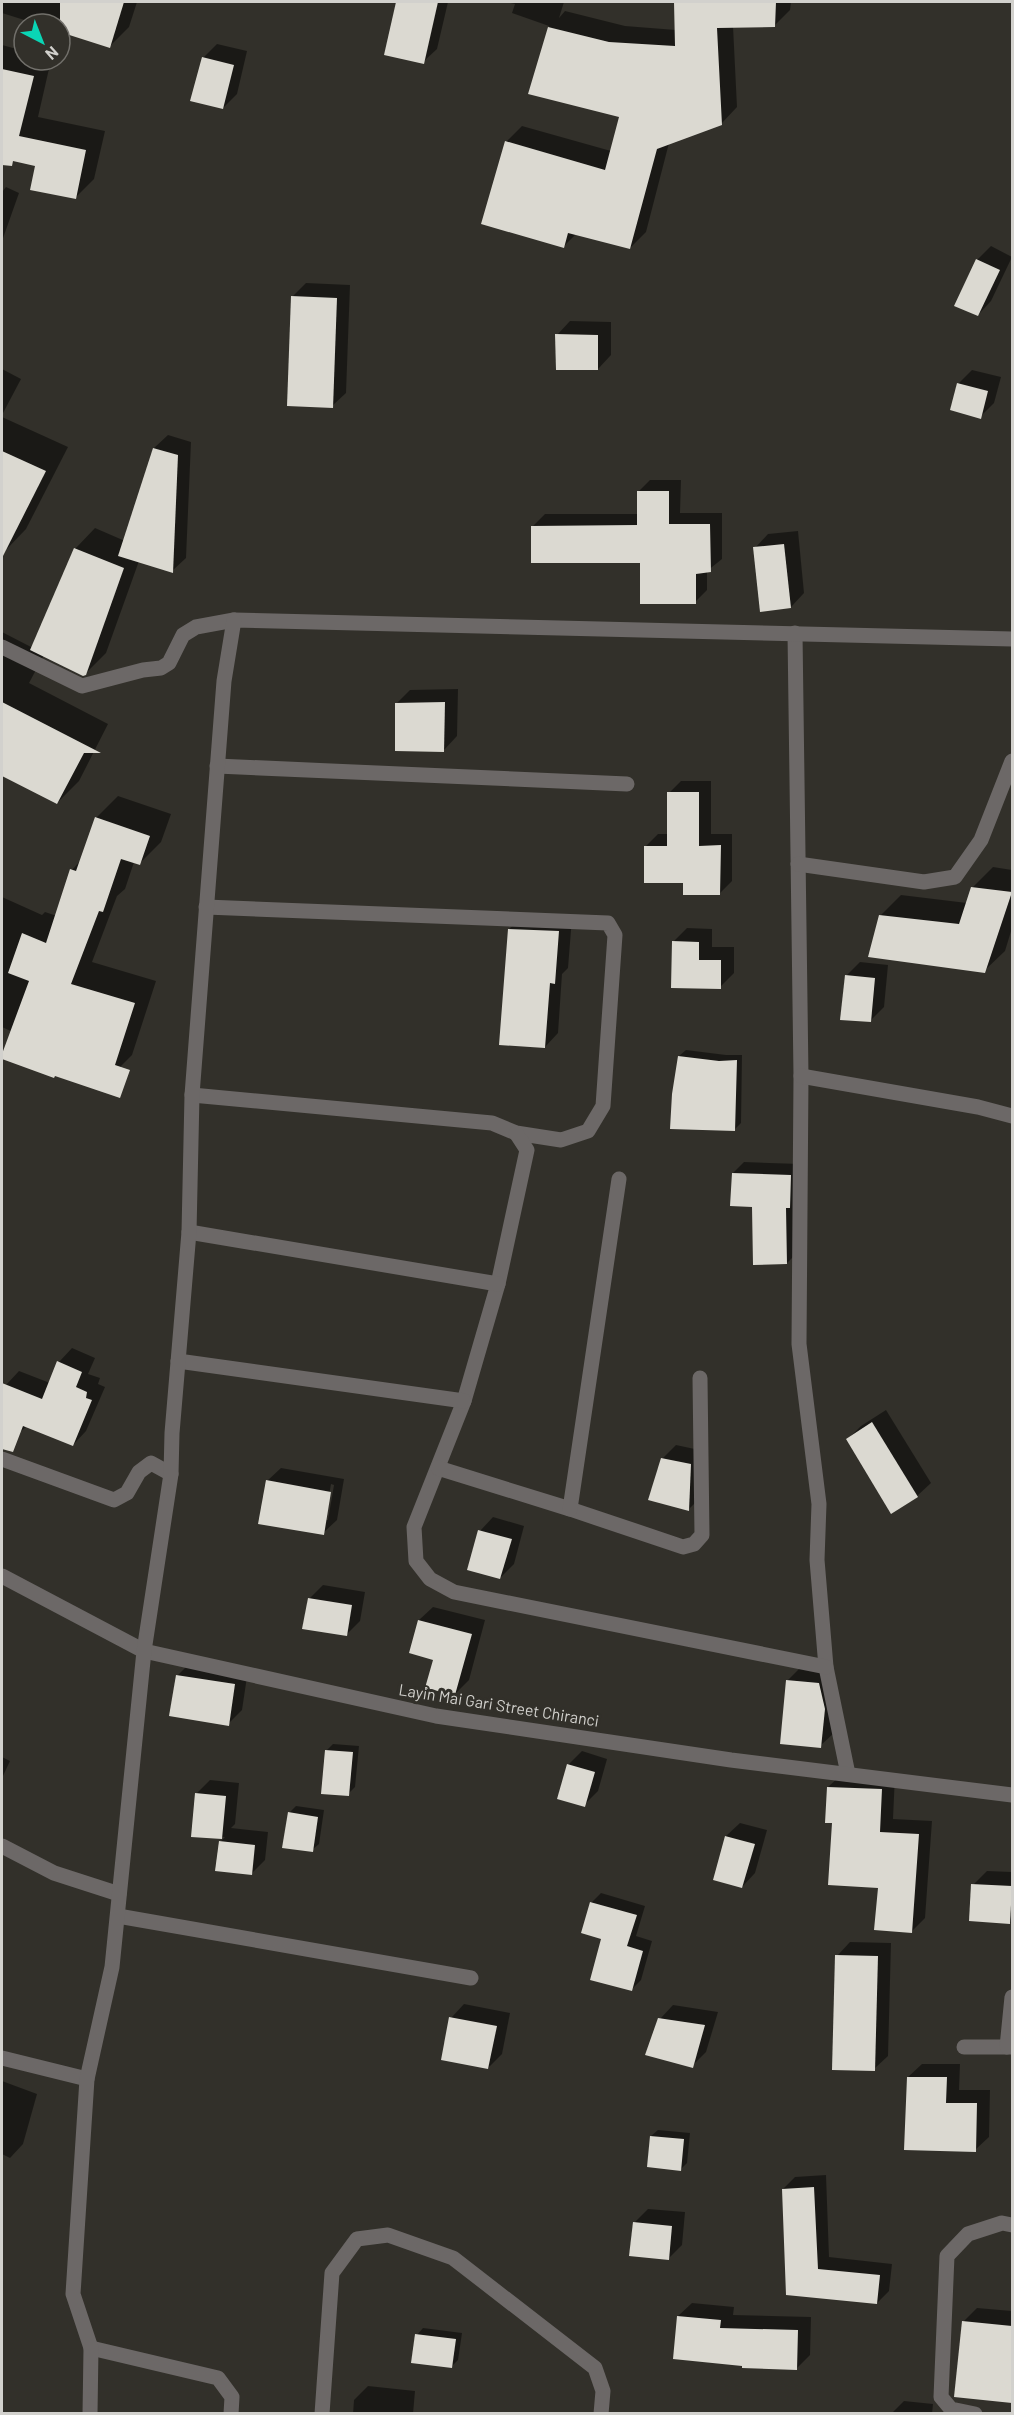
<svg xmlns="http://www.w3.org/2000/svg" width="1014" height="2415" font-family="Barlow,sans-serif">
  <rect width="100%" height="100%" fill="#32302a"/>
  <!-- shadow -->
  <g fill="#0007" fill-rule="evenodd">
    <path d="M2,2H137L129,27L110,46L60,31V24H37L2,13Z"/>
    <path d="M398,2H448L437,49L423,62L386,54Z"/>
    <path d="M506,2H564L559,18L565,11L625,26L676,30L675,2H791L790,10L774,26H733L737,107L721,124L669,143L646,232L630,248L576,234L564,246L506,142L522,126L611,151L620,116L530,92L549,26L512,13L515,4Z"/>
    <path d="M217,44L247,51L237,94L223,108L203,58Z"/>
    <path d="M2,45L24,51V60H51L38,117L105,131L94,179L75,198L37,165L2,156Z"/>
    <path d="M6,187L19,193L2,241V192Z"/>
    <path d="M991,246L1012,257L991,301L978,315L977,260Z"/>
    <path d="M306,283L350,285L346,393L332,406L292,297Z"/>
    <path d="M570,321L611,322V355L598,369L557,335Z"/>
    <path d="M2,369L21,379L2,415Z"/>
    <path d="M972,370L1001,377L994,403L980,417L952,409L959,383Z"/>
    <path d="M2,417L68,447L26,529L3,553Z"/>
    <path d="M168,435L191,442L186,558L172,571L139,561L106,653L85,674L44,655L29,683L108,724L79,781L57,803L2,774V632L33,648L75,549L95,528L125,541L154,448Z"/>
    <path d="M650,480H681L680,513H722V559L707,571V590L695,602L641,561L533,526L545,514H638V492Z"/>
    <path d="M798,531L804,593L791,607L755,548L768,534Z"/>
    <path d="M458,689L457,736L444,750L397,703L410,690Z"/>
    <path d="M681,781H711V834H732V881L719,894L685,881L645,847L658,834H669V793Z"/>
    <path d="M118,796L171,814L161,842L139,864L134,862L125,889L117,896L92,962L156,981L132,1055L110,1077L2,1027V897L42,915L45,912L57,916L72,870L82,859L96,818Z"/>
    <path d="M993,867L1012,870V928L1005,951L984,971L881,915L901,895L967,903L973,887Z"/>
    <path d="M523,916L572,918L568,968L562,974L558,1033L545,1047L509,929Z"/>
    <path d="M687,928L712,929V947H734V973L720,987L673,942Z"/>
    <path d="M860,962L888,965L884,1007L870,1021L846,976Z"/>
    <path d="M686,1050L726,1055H742L741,1123L734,1130L679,1056Z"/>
    <path d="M744,1162L801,1164L798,1252L787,1263L733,1173Z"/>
    <path d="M72,1348L95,1358L88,1374L100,1378L98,1384L105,1387L86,1431L73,1445L27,1426L19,1433L2,1426V1395L6,1385L19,1371L50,1383L59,1362Z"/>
    <path d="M886,1410L931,1483L917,1496L848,1439L861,1426Z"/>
    <path d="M676,1445L704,1451L702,1496L688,1510L662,1459Z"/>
    <path d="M281,1468L344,1479L337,1520L323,1533L267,1481ZM331,1484L334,1485L328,1520H325Z"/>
    <path d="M493,1517L524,1526L514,1564L500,1578L480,1531Z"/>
    <path d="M323,1585L365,1592L360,1621L346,1635L309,1599Z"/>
    <path d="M433,1607L485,1620L469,1680L455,1694L435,1659L419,1620Z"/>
    <path d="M191,1662L248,1670L242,1710L228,1724L177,1676Z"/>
    <path d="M801,1667L833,1670L834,1733L820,1746L787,1681Z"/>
    <path d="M333,1744L359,1746L355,1787L348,1794L326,1751Z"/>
    <path d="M582,1751L607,1759L598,1791L584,1805L568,1765Z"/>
    <path d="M2,1757L10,1761L2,1778Z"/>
    <path d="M842,1774L895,1775L893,1819L932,1821L925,1918L912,1931L834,1822L828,1787Z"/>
    <path d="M210,1780L239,1783L235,1824L231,1828L268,1832L265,1860L251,1874L220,1842L225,1837L193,1835L196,1794Z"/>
    <path d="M296,1806L324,1810L319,1844L312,1850L289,1813Z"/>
    <path d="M740,1823L767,1830L755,1873L742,1887L714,1879L726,1836Z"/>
    <path d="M987,1871L1012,1872V1923L970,1920L973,1885Z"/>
    <path d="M601,1893L645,1906L636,1936L652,1941L641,1980L631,1990L603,1938L591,1903Z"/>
    <path d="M850,1942L891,1943L888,2056L874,2069L837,1956Z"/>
    <path d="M464,2004L510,2013L502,2054L488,2068L451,2018Z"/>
    <path d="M673,2005L718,2012L706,2052L692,2066L660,2019Z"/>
    <path d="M922,2064H960L959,2090H990L989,2137L975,2150L908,2077Z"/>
    <path d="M2,2081L37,2094L23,2144L10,2158L2,2154Z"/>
    <path d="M658,2130L690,2133L687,2163L681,2169L651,2136Z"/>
    <path d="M826,2175L829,2257L892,2264L889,2291L877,2303L788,2293L783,2189L795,2177Z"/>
    <path d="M648,2209L685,2212L682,2245L668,2259L635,2222Z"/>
    <path d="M692,2303L734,2307L733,2315L811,2317L810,2355L796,2369L743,2365L678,2316Z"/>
    <path d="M977,2308L1012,2311V2400L1011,2402L964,2321Z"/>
    <path d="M423,2328L462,2333L458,2360L452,2366L417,2335Z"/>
    <path d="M368,2386L415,2391L413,2414H353L354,2400Z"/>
    <path d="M904,2401L933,2404L932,2414H891Z"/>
  </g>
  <!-- building -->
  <g fill="#dbd9d1">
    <path d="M60,2H124L110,48L60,32Z"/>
    <path d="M396,2H438L424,64L384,55Z"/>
    <path d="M674,2H776L775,27L717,28L722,125L657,149L630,249L568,233L564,248L481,224L505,141L605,170L619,117L528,94L548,27L609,42L675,46Z"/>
    <path d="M202,57L234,65L223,109L190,101Z"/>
    <path d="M2,69L34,76L19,136L86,150L76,199L30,190L35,166L13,161L12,166L2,165Z"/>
    <path d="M976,259L1000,270L978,316L954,306Z"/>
    <path d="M291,296L337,298L333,408L287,406Z"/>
    <path d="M555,334L598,335V370H556Z"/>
    <path d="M957,383L988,391L981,419L950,410Z"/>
    <path d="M153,448L178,455L173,573L118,556Z"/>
    <path d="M2,451L46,471L2,558Z"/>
    <path d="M637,491H669V524H710L711,572L696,574V604H640V563H531V526L637,525Z"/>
    <path d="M784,544L791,608L760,612L753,547Z"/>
    <path d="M74,548L124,568L86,675L83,676L30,650Z"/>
    <path d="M2,702L101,753H84L57,804L2,776Z"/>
    <path d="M445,702L444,752L395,751V703Z"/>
    <path d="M667,792H699V846L721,845L720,895H683V883H644V846H667Z"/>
    <path d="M95,817L150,836L140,865L121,859L103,912L99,911L71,984L135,1003L115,1065L130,1070L120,1098L55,1076L54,1078L2,1059V1054L29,981L8,973L22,933L46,943L70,869L76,871Z"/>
    <path d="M971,887L1012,892L985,973L868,957L879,915L959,924Z"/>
    <path d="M508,929L559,931L555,984L550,983L545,1048L499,1045Z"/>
    <path d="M672,941L699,942V960H721V989L671,988Z"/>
    <path d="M845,975L875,978L871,1022L840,1020Z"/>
    <path d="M678,1056L719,1061L737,1060L735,1131L670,1129L672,1094Z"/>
    <path d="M732,1173L791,1175L790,1208H786L787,1264L753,1265L752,1207L730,1206Z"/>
    <path d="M57,1361L82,1372L76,1387L87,1392L86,1398L92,1400L73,1446L23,1426L13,1452L2,1449V1383L42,1399Z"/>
    <path d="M872,1422L918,1497L891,1514L846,1439Z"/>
    <path d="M661,1458L691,1464L689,1511L648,1500Z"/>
    <path d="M266,1480L331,1492L324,1535L258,1524Z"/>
    <path d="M478,1530L512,1539L500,1579L467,1570Z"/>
    <path d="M308,1598L352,1605L347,1636L302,1629Z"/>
    <path d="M418,1620L472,1634L455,1695L425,1688L433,1660L409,1653Z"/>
    <path d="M176,1675L235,1684L229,1726L169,1716Z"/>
    <path d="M786,1680L819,1683L825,1709L821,1748L780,1744Z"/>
    <path d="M325,1750L353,1752L349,1796L321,1794Z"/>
    <path d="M567,1764L595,1772L585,1807L557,1799Z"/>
    <path d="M827,1787L882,1789L880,1832L919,1834L912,1933L874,1930L878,1888L828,1885L832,1823H825Z"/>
    <path d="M195,1793L226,1796L222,1839L191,1837Z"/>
    <path d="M288,1812L318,1817L313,1852L282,1848Z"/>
    <path d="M725,1836L755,1844L742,1888L713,1880Z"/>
    <path d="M219,1841L255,1845L252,1875L215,1871Z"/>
    <path d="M971,1884L1012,1886L1010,1924L969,1921Z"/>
    <path d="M590,1902L637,1915L627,1946L643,1951L632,1991L590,1980L601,1939L581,1933Z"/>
    <path d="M835,1955L878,1956L875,2071L832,2070Z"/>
    <path d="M449,2017L497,2026L488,2069L441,2060Z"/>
    <path d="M658,2018L705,2025L693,2068L645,2055Z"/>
    <path d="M907,2077H947L946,2103H977L976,2152L904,2150Z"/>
    <path d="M650,2136L684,2139L681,2171L647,2167Z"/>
    <path d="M814,2187L818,2269L880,2275L877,2304L786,2295L782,2189Z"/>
    <path d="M633,2222L672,2226L669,2260L629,2256Z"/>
    <path d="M677,2316L721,2320L720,2328L798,2330L797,2370L742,2368V2366L673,2359Z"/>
    <path d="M962,2321L1012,2326V2403L954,2397Z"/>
    <path d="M415,2334L456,2339L452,2368L411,2363Z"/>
  </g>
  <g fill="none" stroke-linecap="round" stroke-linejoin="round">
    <!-- minor -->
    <g stroke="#6c6867" stroke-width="15">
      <path d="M795,633L801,1076L799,1344L819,1504L817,1560L826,1667L848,1774"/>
      <path d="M2,647L82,686L143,670L161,668L169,663L183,635L196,627L234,620L1012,639"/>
      <path d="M217,766L627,784"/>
      <path d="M798,864L924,882L955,877L981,840L1012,761"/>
      <path d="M801,1076L978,1107L1012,1116"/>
      <path d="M192,1095L492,1123L516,1133L561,1140L588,1131L603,1106L615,935L608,923L206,907"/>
      <path d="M516,1133L527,1150L498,1284L464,1401L414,1527L416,1561L430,1579L454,1592L826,1667"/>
      <path d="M189,1232L498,1284"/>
      <path d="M178,1361L464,1401"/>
      <path d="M2,1459L114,1500L127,1493L139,1472L151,1463L171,1474"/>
      <path d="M438,1468L570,1509L683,1547L694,1544L702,1535L700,1378"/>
      <path d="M570,1509L619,1179"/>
      <path d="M2,1576L144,1651L436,1716L731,1760L1012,1795"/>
      <path d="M2,1846L54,1873L119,1894"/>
      <path d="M118,1916L471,1978"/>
      <path d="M964,2047H1012"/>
      <path d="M1007,2047L1012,1997"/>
      <path d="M2,2058L87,2079"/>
      <path d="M91,2348L218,2378L232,2397L231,2414"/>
      <path d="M90,2414L91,2348L73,2294L87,2079L112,1967L144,1651L171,1474L172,1433L189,1232L192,1095L224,681L234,620"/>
      <path d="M322,2414L332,2273L357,2239L388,2235L453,2258L595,2368L603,2391L601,2414"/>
      <path d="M975,2414L951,2409L941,2397L947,2256L968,2234L1002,2223L1012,2225"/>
    </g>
  </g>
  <g text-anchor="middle" stroke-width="6" stroke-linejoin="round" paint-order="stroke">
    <!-- street labels -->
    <g font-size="16" fill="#d2d1cd" stroke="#32302a">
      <text transform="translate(499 1705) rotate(9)" y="6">Layin Mai Gari Street Chiranci</text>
    </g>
  </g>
  <!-- border -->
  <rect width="1014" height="2415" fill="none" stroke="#d2d1cd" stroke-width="6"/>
  <!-- north arrow -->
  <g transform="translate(42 42) rotate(138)"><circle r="28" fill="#32302a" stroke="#72706b" stroke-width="1.5"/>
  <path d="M0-4.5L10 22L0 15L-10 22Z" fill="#0ad5b5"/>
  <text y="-9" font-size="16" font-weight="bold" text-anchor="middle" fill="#d2d1cd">N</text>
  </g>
</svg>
